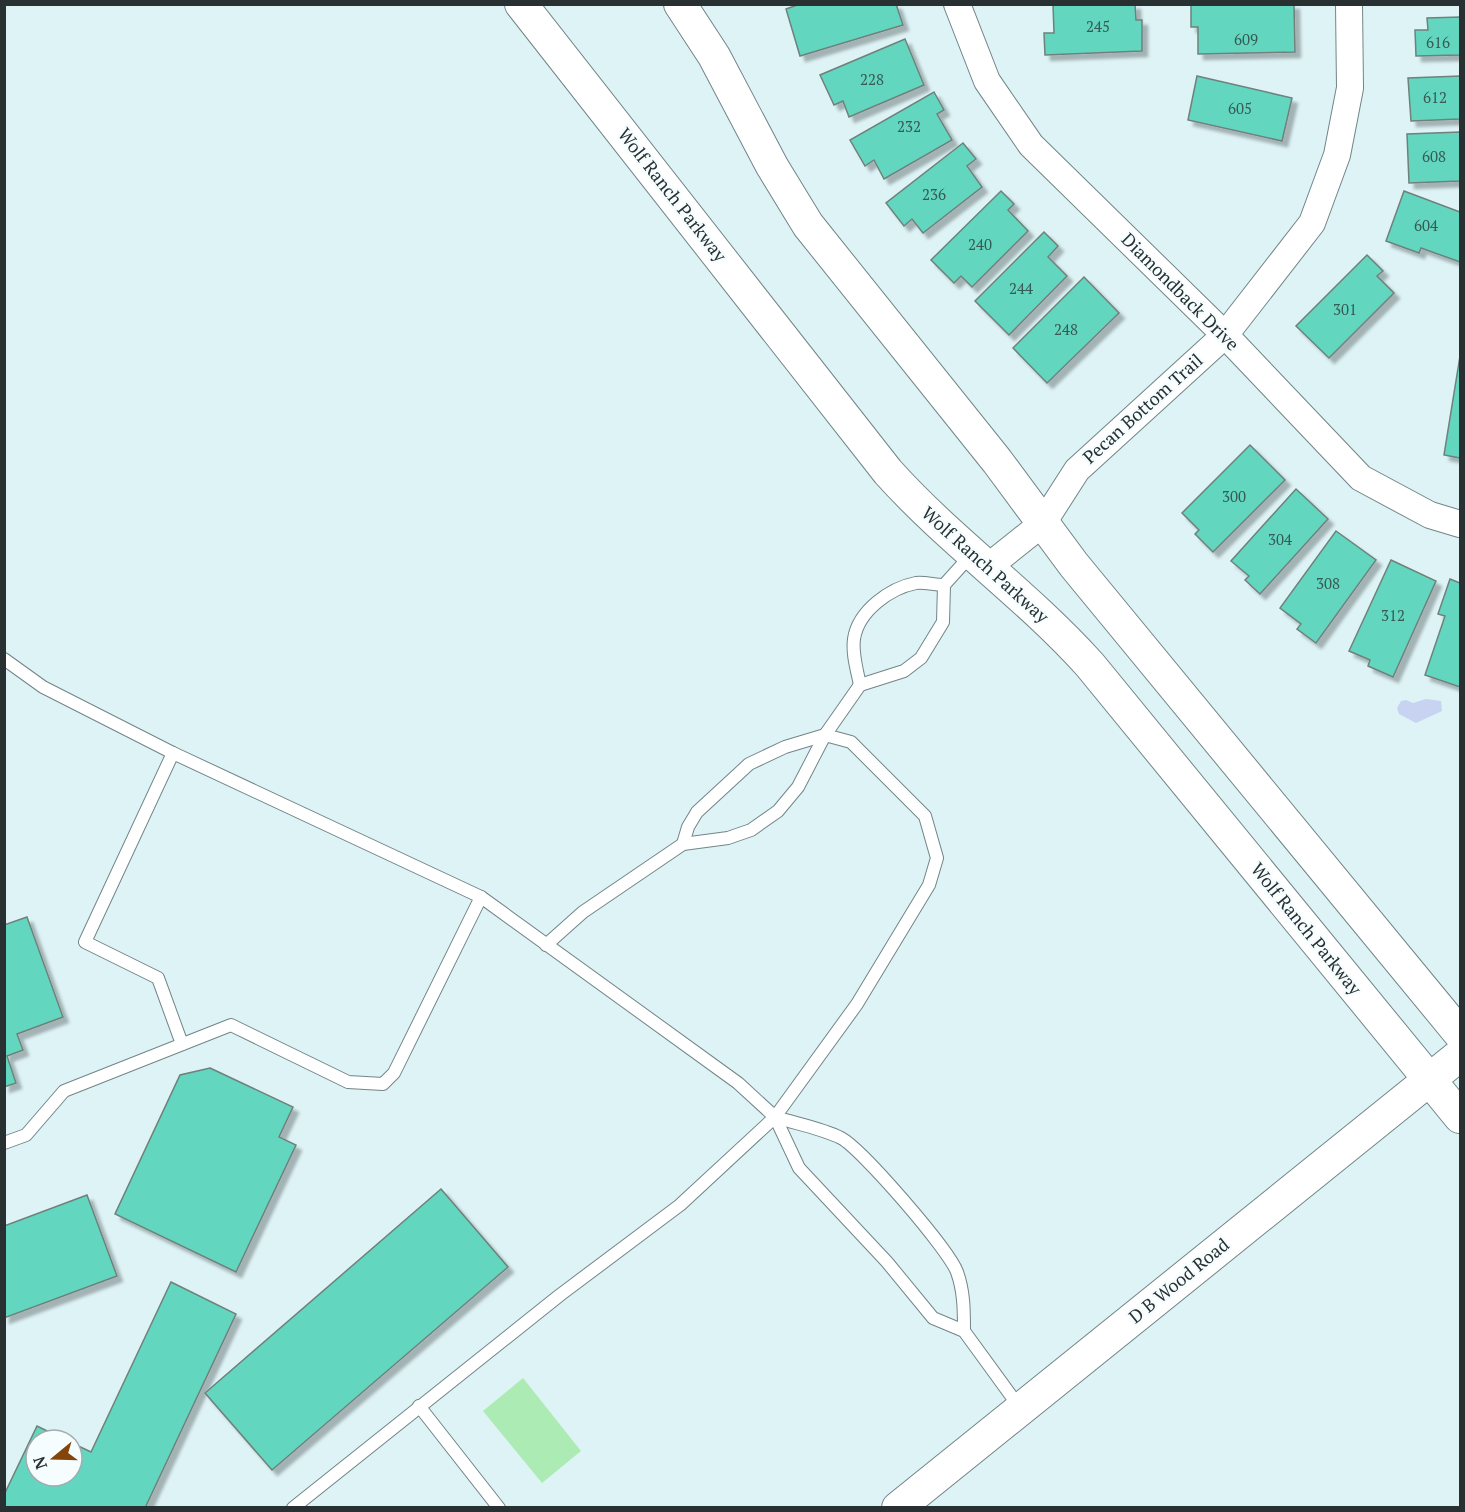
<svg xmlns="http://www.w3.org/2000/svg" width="1465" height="1512" font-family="'PT Serif',serif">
  <defs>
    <filter id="shadow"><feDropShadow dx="5.5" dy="5.5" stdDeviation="1.5" flood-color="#0004"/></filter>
  </defs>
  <rect width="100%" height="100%" fill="#def3f6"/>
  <!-- green -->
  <path fill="#acebb4" d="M523,1378L581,1451L542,1483L483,1411Z"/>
  <!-- water -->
  <path fill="#c8d3f2" d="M1426,699L1441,701L1442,711L1416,723L1399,714L1397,708L1401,701L1406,700L1413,703Z"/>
  <!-- building -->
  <g fill="#62d6bf" stroke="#6f817c" stroke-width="1.5" filter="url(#shadow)">
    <path d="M800,4H896L903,25L800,56L786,9Z"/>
    <path d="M1135,4L1136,20H1142V51L1045,55L1044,33H1054L1053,5Z"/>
    <path d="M1294,4L1295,52L1198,54V27H1191V5Z"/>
    <path d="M1460,17V55L1416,56L1415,30H1428L1427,18Z"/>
    <path d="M905,39L924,85L849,117L843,101L834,105L820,75Z"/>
    <path d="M1197,76L1292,98L1282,141L1188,120Z"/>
    <path d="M1460,76V119L1411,121L1408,78Z"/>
    <path d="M934,92L944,110L937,114L952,140L884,179L874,160L865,166L850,140Z"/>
    <path d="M1460,132V181L1409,183L1407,134Z"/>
    <path d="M963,143L976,159L967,166L982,187L923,233L912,219L904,226L886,203Z"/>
    <path d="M1001,191L1014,204L1008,210L1028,231L972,287L961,276L954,283L931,260Z"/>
    <path d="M1404,191L1460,212V262L1421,248L1419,253L1386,241Z"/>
    <path d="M1044,232L1058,246L1048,257L1067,276L1009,335L975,301Z"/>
    <path d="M1367,255L1383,271L1377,276L1394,293L1329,358L1296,326Z"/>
    <path d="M1084,277L1119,313L1047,383L1013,348Z"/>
    <path d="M1460,356V458L1444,455Z"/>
    <path d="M1250,445L1285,480L1213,552L1195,534L1199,530L1182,513Z"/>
    <path d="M1296,489L1328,519L1260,594L1245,580L1249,576L1231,561Z"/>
    <path d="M1336,531L1376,560L1316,643L1297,629L1301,624L1280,608Z"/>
    <path d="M1391,560L1436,581L1393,677L1368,666L1370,660L1349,651Z"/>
    <path d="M1450,579L1460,583V687L1425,675L1445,616L1438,614Z"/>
    <path d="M27,917L63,1017L17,1034L23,1050L7,1056L16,1083L4,1087V925Z"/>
    <path d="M210,1068L293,1107L279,1137L296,1145L236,1272L115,1214L180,1075Z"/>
    <path d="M441,1189L508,1267L272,1470L205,1393Z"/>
    <path d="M87,1195L117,1276L4,1318V1226Z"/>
    <path d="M171,1282L236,1314L145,1508H4V1495L37,1426L66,1440H36V1476H72V1443L91,1452Z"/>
  </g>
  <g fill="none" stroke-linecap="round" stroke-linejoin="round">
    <!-- service casing -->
    <g stroke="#728588" stroke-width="14">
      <g id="service">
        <path d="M4,659L43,687L173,753L481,897L738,1083L775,1117L680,1205L560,1295L293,1508"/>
        <path d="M860,685C857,670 852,654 854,639C858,611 890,588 916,583C925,582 935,585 944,585"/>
        <path d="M173,753L85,942L158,978L182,1044"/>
        <path d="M683,844L688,827L697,812L749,764L785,747L825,735L851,742L925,816L937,858L929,885L857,1004L775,1117"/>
        <path d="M546,945L583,912L683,844L728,838L751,830L778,811L798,787L825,735L860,685L904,671L921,658L943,622L944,585L972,554"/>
        <path d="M775,1117L799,1168L887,1262L933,1318L964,1331L1020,1408"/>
        <path d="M775,1117C797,1124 821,1128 841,1138C862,1149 949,1250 957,1272C964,1291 964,1311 964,1331"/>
        <path d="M4,1143L26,1135L64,1091L231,1025L348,1082L383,1084L394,1073L481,897"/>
        <path d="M419,1406L499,1508"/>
      </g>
    </g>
    <!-- minor casing -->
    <g stroke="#728588" stroke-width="28">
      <g id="minor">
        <path d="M957,4L987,81L1031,145L1225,335L1361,478L1430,515L1460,524"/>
        <path d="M988,567L1043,523L1077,470L1225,335L1312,223L1337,155L1350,88L1349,4"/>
      </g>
    </g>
    <!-- tertiary casing -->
    <g stroke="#728588" stroke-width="34">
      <g id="tertiary">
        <path d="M521,4L888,472C950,541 1027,595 1090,665L1460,1117"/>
        <path d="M680,4L714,56L772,166L808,225L997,461L1074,565L1460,1034"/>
        <path d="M898,1508L1460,1055"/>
      </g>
    </g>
    <!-- service -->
    <use href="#service" stroke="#fff" stroke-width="12"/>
    <!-- minor -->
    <use href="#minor" stroke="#fff" stroke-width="26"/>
    <!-- tertiary -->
    <use href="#tertiary" stroke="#fff" stroke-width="32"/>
  </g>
  <g text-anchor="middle" stroke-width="5" stroke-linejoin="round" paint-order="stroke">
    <!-- number labels -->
    <g font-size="15" fill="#365a54">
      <text x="1098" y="32">245</text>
      <text x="1246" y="45">609</text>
      <text x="1438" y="48">616</text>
      <text x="872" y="85">228</text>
      <text x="1435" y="103">612</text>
      <text x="1240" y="114">605</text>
      <text x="909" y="132">232</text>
      <text x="1434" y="162">608</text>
      <text x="934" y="200">236</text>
      <text x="1426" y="231">604</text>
      <text x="980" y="250">240</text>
      <text x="1021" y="294">244</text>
      <text x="1345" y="315">301</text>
      <text x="1066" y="335">248</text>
      <text x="1234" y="502">300</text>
      <text x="1280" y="545">304</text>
      <text x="1328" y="589">308</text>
      <text x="1393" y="621">312</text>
    </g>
    <!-- street labels -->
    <g font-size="18" fill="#283031" stroke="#f5fdff">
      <text transform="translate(672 195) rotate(52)" y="6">Wolf Ranch Parkway</text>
      <text transform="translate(1180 292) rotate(45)" y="6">Diamondback Drive</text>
      <text transform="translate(1143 409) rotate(-42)" y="6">Pecan Bottom Trail</text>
      <text transform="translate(985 565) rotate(42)" y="6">Wolf Ranch Parkway</text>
      <text transform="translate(1306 929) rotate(51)" y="6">Wolf Ranch Parkway</text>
      <text transform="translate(1179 1281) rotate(-39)" y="6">D B Wood Road</text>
    </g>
  </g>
  <!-- border -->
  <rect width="1465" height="1512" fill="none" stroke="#283031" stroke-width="12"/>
  <!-- north arrow -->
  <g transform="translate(54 1458) rotate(251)"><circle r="28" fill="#f5fdff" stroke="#a3abad" stroke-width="1.5"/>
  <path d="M0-4.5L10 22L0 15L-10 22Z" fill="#84450a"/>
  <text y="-9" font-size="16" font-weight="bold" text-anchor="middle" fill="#283031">N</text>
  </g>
</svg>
